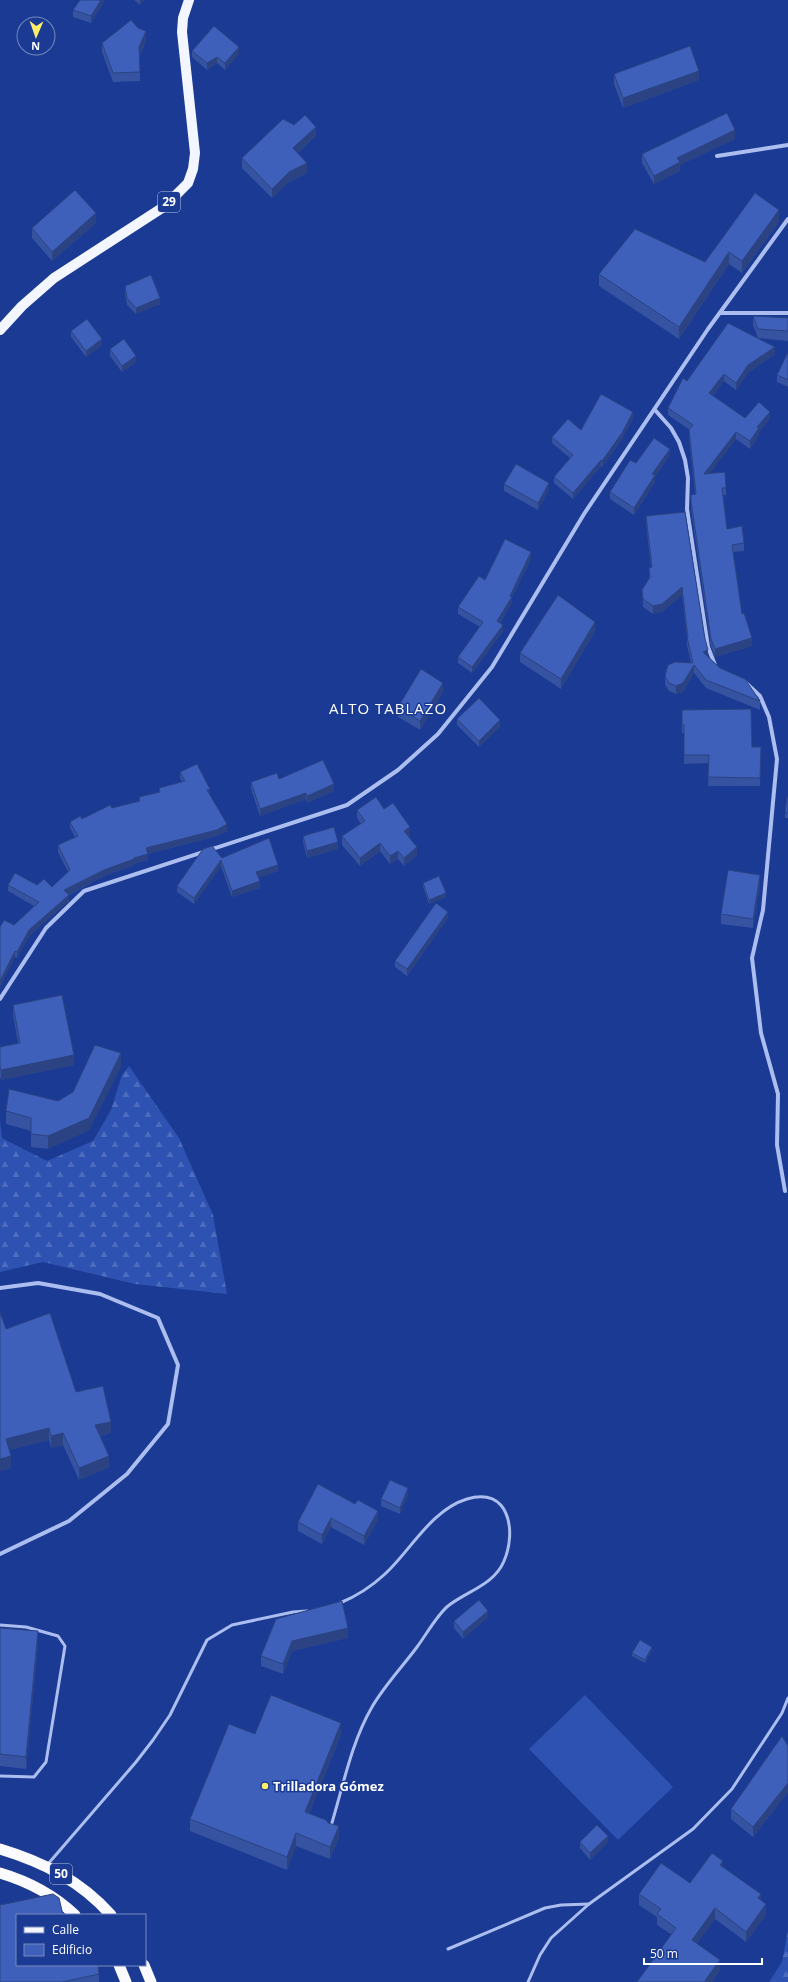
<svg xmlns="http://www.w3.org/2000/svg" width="788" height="1982" font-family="'Open Sans',sans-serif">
  <defs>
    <pattern id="forest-firs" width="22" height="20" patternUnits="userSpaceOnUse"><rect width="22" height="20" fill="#2e52b2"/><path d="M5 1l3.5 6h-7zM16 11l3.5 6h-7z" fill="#4d6cbe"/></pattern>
  </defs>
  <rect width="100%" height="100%" fill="#1a3a93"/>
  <!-- forest -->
  <g fill="url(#forest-firs)">
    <path d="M129,1066L179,1138L213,1215L227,1294L135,1284L43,1262L0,1272V1120L2,1138L47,1161L93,1141L111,1110L122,1075Z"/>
    <path d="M788,1930V1982H769L782,1962Z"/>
  </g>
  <!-- pitch -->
  <path fill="#2e52b2" d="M585,1695L673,1787L618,1840L529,1749Z"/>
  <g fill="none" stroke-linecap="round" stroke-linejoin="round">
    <!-- service -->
    <g stroke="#abbeef" stroke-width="3">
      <path d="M0,1625L26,1627L58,1636L65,1646L46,1762L34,1777L0,1776"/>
      <path d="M331,1826C343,1787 351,1743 372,1707C384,1686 403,1666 417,1647C426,1635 437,1615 448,1606C467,1591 494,1585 504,1561C517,1531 509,1486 467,1499C431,1510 411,1550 385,1574C372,1586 357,1596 340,1603"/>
      <path d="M48,1864L136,1762L153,1740L170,1715L207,1640L232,1625L293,1612L307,1611"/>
      <path d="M448,1949L545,1908L561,1905L589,1904"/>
      <path d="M528,1982L540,1955L551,1938L589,1904L693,1829L732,1789L782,1713L788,1698"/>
    </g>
    <!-- minor -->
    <g stroke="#abbeef" stroke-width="4">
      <path d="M717,156L788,145"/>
      <path d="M720,313H788"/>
      <path d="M655,410L671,428L679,442L685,460L688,478L687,509L708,647L715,665"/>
      <path d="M745,682L760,696L769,717L777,759L763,910L752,958L761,1033L778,1094L777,1145L785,1191"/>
      <path d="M0,999L46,928L84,891L347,805L398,770L438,734L492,667L584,514L708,329L788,219"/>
      <path d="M0,1288L38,1283L100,1294L158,1318L178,1365L168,1424L127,1474L69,1521L0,1554"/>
    </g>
    <!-- primary -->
    <path stroke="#f4f6ff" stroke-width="10" d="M0,330L22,306L54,278L162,208L176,195L188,183L193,169L195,153L182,32L183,18L189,0"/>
    <!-- trunk -->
    <g stroke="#fafaff" stroke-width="11">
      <path d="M0,1849C43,1862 81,1881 111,1915"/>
      <path d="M0,1873C27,1881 54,1895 75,1915"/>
      <path d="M119,1965L126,1982"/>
      <path d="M144,1965L151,1982"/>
    </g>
  </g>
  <!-- wall -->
  <g fill="#3553a0">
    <path d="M105,0L91,23L73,17V10Z"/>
    <path d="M134,0H144L140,5Z"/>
    <path d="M146,41L140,56V81L113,82L102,52V43Z"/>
    <path d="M192,51L239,54L225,70L217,63L207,70L192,57Z"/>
    <path d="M614,74L699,80L623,108L614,84Z"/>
    <path d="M316,136L298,153L307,173L289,182L272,198L242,168V158Z"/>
    <path d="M735,139L680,165V171L654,184L642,163V154Z"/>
    <path d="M779,222L742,273L729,264L679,339L599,286V274L705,262Z"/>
    <path d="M96,223L52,261L32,238V228Z"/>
    <path d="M125,286L160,304L136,314L127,305L125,293Z"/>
    <path d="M753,316L788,318V341L758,338L775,354L748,373L736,390L724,381L713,396L745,418L770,419L759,432V435L750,449L736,439L710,473L726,488V495H723L727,529L744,543V551L733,552L742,614L752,646L715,657L711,646L691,509V495L695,494L689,438L690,430L668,415V408L687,381L758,338L753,325Z"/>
    <path d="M71,331L102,345L86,357L71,337Z"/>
    <path d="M110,349L136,362L122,372L110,356Z"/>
    <path d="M788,354V387L777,382V375Z"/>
    <path d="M633,418L622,439L602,467L601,466L573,499L554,483V477L570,458L552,443V437Z"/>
    <path d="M670,455L655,477V482L634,515L610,499V492L636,463Z"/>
    <path d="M504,484L549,489L538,510L504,491Z"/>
    <path d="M685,512L705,639L708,657L720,668L760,701V710L706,688L694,673L683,692L676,694L669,691L665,685V676L691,663L687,645V637L682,595L662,612L653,614L643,607L642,590L649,579V568L651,567L646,524V516Z"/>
    <path d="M531,559L512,597V603L500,623L503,631L472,673L458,663V657L480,627L458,614V607L485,580Z"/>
    <path d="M595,631L561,689L520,662V653Z"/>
    <path d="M443,692L420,730L398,717V707Z"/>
    <path d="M682,710L752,747H761L760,786H708L709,763L684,764V733H682Z"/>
    <path d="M457,719L500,727L479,747L457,725Z"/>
    <path d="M180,772L210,795L227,831L217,836L148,854V860L134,864V865L104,876L69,895V901L29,936L17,958L15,957L14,925L34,906L8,891V885H37L52,887L68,872L58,852V845L75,837L70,828V822L112,808L139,801V797L159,792V788L182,782L180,778Z"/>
    <path d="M279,779L334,791L307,803L306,799L260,816L251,789V782Z"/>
    <path d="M788,797V818H785V813Z"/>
    <path d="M384,809L410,835L408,836L417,855L404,866L398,859L390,864L380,851L360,866L342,845V836L361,824L357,818V810Z"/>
    <path d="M303,836L338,849L307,858L303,842Z"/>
    <path d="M222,858L278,871L258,878L260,888L232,897L221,866L194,904L177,892V886Z"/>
    <path d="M423,883L446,897L429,904L423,887Z"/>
    <path d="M760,885L753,928L721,924V914Z"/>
    <path d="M448,918L407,976L395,967V961Z"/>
    <path d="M13,1005L74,1065L1,1080L0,1077V1047L18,1043L13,1015Z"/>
    <path d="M121,1066L89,1130L48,1149L31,1147V1131L6,1124V1111L58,1101Z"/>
    <path d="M6,1329L76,1392L111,1433L100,1436L109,1467L79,1480L63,1445L51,1448L49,1440L9,1450L11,1468L0,1471Z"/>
    <path d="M318,1484L378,1520L364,1545L331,1527L322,1544L298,1531V1522Z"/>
    <path d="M408,1495L400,1514L381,1506V1499Z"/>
    <path d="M488,1617L463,1639L454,1628V1621Z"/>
    <path d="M0,1628L38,1644L26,1769L0,1766Z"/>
    <path d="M348,1638L292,1651L283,1674L261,1666V1656Z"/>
    <path d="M652,1650L645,1663L632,1656V1653Z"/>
    <path d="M255,1734L341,1735L309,1814L339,1838L330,1859L296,1846L287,1870L190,1831V1819Z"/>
    <path d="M787,1746H788V1792L753,1837L731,1819V1809Z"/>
    <path d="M580,1842H608L590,1860L580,1848Z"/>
    <path d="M723,1867L761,1901L766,1915L746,1942L715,1919L697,1943L720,1971L712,1982H637L672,1935L657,1925V1917L639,1905V1894L690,1883Z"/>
    <path d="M17,1915L99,1974V1982H0Z"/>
  </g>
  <!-- shaded-wall -->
  <g fill="#2b4382">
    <path d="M101,0H105L91,23V16Z"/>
    <path d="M140,0H144L140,5Z"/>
    <path d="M146,31V41L139,57V47Z"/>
    <path d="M239,47V54L225,70V63Z"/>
    <path d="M217,57V63L207,70V63Z"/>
    <path d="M699,71V80L623,108V98Z"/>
    <path d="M316,127V136L293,158V148Z"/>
    <path d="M735,130V139L680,165V171L654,184V176L677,158Z"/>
    <path d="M307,163V173L289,182L272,198V189L289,172Z"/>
    <path d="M779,210V222L742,273V261Z"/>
    <path d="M96,213V223L52,261V252Z"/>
    <path d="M729,252V264L679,339V327Z"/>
    <path d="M160,298V304L136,314V308Z"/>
    <path d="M102,339V345L86,357V351Z"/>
    <path d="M775,347V354L748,373L736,390V383L748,365Z"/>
    <path d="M136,356V362L122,372V366Z"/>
    <path d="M724,374V381L709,401V393Z"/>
    <path d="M633,412V418L622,439L602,467V461Z"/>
    <path d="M770,412V419L759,432V435L750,449V441L757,427Z"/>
    <path d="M736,432V439L704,481V474Z"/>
    <path d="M670,449V455L655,477V482L634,515V508L652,474Z"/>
    <path d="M601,460V466L573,499V493Z"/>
    <path d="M549,483V489L538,510V503Z"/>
    <path d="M531,552V559L512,597V603L497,627V621Z"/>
    <path d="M682,587V595L662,612L653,614V606Z"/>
    <path d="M595,622V631L561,689V679Z"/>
    <path d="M503,625V631L472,673V667Z"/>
    <path d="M752,638V646L715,657V649Z"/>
    <path d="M708,650V659L703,652Z"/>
    <path d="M694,665V673L683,692L676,694V686Z"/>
    <path d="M443,683V692L420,730V721Z"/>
    <path d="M500,720V727L479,747V741Z"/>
    <path d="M334,784V791L307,803V796Z"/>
    <path d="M210,789V795L207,790Z"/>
    <path d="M306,793V799L260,816V809Z"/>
    <path d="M227,824V831L217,836L148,854V860L134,864V865L104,876L64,897V890L104,870L134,858L146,848Z"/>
    <path d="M410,827V835L404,839V831Z"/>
    <path d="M338,842V849L307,858V851Z"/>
    <path d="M380,843V851L360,866V858Z"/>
    <path d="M417,847V855L404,866V858Z"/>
    <path d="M398,851V859L390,864V856Z"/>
    <path d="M221,860V866L194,904V898Z"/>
    <path d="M278,865V871L256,879V872Z"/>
    <path d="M760,875V885L753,928V919Z"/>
    <path d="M260,881V888L232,897V891Z"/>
    <path d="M446,893V897L429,904V900Z"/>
    <path d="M69,895V901L29,936L17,958V952L29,930Z"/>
    <path d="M448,912V918L407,976V969Z"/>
    <path d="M15,951V957L0,988V981Z"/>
    <path d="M121,1053V1066L89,1130L48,1149V1136Z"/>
    <path d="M74,1055V1065L1,1080V1070Z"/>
    <path d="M111,1422V1433L95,1437V1425Z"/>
    <path d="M49,1428V1440L6,1451V1439Z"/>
    <path d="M63,1433V1445L51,1448V1436Z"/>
    <path d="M11,1456V1468L0,1471V1459Z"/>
    <path d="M109,1456V1467L79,1480V1468Z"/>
    <path d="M408,1488V1495L400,1514V1508Z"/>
    <path d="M378,1511V1520L364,1545V1536Z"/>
    <path d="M331,1518V1527L322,1544V1535Z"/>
    <path d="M488,1611V1617L463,1639V1632Z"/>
    <path d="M348,1628V1638L292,1651L283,1674V1664L292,1641Z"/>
    <path d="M38,1631V1644L26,1769V1757Z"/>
    <path d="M652,1647V1650L645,1663V1660Z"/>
    <path d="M341,1723V1735L305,1824V1812Z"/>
    <path d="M788,1783V1792L753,1837V1827Z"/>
    <path d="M339,1826V1838L330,1859V1847Z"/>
    <path d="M296,1833V1846L287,1870V1857Z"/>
    <path d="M608,1836V1842L590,1860V1853Z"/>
    <path d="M723,1861V1872L720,1865Z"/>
    <path d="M761,1894V1905L758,1898Z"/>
    <path d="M766,1904V1915L746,1942V1932Z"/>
    <path d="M715,1908V1919L692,1950V1940Z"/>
    <path d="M720,1960V1971L712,1982H704Z"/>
  </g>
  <!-- building -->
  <g fill="#3e60ba" stroke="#2b4382">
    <path d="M80,0H101L91,16L73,10Z"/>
    <path d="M131,20L138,28L146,31L139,47L140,72L113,73L102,43Z"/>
    <path d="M214,26L239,47L225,63L217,57L207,63L192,51Z"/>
    <path d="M690,46L699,71L623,98L614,74Z"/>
    <path d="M727,113L735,130L677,158L680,162L654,176L642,154Z"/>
    <path d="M305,115L316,127L293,148L307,163L289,172L272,189L242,158L283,119L294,125Z"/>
    <path d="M75,190L96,213L52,252L32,228Z"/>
    <path d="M755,193L779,210L742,261L729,252L679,327L599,274L635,229L705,262Z"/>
    <path d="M151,275L160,298L136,308L127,298L125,286Z"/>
    <path d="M753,316L788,318V331L758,329Z"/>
    <path d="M87,319L102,339L86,351L71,331Z"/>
    <path d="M728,323L775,347L748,365L736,383L724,374L709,393L745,418L759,402L770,412L757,427L759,428L750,441L736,432L704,474L725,472L726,488H722L727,529L742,526L744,543L732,545L742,614L744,613L752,638L715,649L711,639L691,501V495L696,494L689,430L693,425L668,408L683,378L687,381Z"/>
    <path d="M124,339L136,356L122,366L110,349Z"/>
    <path d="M787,354H788V380L777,375Z"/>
    <path d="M601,394L633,412L622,433L602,461L601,460L573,493L554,477L573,455L552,437L568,419L581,430Z"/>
    <path d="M654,438L670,449L652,474L655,475L634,508L610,492L630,460L636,463Z"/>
    <path d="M516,464L549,483L538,503L504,484Z"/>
    <path d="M685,512L705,639L708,650L703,652L720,668L745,679L760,701L706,680L694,665L683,683L676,686L669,683L665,676L668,665L675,662L693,663L687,637L688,638L682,587L662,604L653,606L643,599L642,590L650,577L649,568L652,567L646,516Z"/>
    <path d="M505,539L531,552L510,596L512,597L497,621L503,625L472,667L458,657L483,622L458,607L479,576L485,580Z"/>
    <path d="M558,595L595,622L561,679L520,653Z"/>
    <path d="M421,669L443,683L420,721L398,707Z"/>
    <path d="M479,698L500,720L479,741L457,719Z"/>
    <path d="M751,709L752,747H761L760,778L708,777L709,755H684V725H682V710Z"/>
    <path d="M323,760L334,784L307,796L306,793L260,809L251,782L277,773L279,779Z"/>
    <path d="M197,764L210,789L207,790L227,824L217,830L146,848L148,854L134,858V859L104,870L64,890L69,895L29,930L17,952L15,951L0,981V927L4,920L14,925L39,902L8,885L15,873L37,885L44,879L52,887L70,870L58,845L78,836L70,822L80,816L82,819L110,805L112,808L140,801L139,797L160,792L159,788L185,781L180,772Z"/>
    <path d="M376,797L384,809L393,803L410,827L404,831L417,847L404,858L398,851L390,856L380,843L360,858L342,836L365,821L357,810Z"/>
    <path d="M787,797H788V813H785Z"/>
    <path d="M334,827L338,842L307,851L303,836Z"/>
    <path d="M269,838L278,865L256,872L260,881L232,891L221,860L194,898L177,886L203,849L212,846L222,858Z"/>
    <path d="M728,870L760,875L753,919L721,914Z"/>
    <path d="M439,876L446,893L429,900L423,883Z"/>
    <path d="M436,903L448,912L407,969L395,961Z"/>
    <path d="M62,995L74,1055L1,1070L0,1067V1047L20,1043L13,1005Z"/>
    <path d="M95,1045L121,1053L89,1118L48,1136L31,1134V1118L6,1111L9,1089L58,1101L73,1092Z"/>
    <path d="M0,1312L6,1329L50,1313L76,1392L103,1386L111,1422L95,1425L109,1456L79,1468L63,1433L51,1436L49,1428L6,1439L11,1456L0,1459Z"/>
    <path d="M390,1480L408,1488L400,1508L381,1499Z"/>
    <path d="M318,1484L355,1504L358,1500L378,1511L364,1536L331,1518L322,1535L298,1522Z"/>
    <path d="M479,1600L488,1611L463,1632L454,1621Z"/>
    <path d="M342,1601L348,1628L292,1641L283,1664L261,1656L276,1619Z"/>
    <path d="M0,1628L38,1631L26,1757L0,1754Z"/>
    <path d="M640,1640L652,1647L645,1660L632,1653Z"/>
    <path d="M271,1695L341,1723L305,1812L326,1820L328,1823L339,1826L330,1847L296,1833L287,1857L190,1819L229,1724L255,1734Z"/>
    <path d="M782,1736L788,1746V1783L753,1827L731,1809Z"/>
    <path d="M597,1825L608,1836L590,1853L580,1842Z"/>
    <path d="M712,1853L723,1861L720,1865L761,1894L758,1898L766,1904L746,1932L715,1908L692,1940L720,1960L704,1982H637L676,1928L657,1914L661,1909L639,1894L661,1863L690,1883Z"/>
    <path d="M53,1894L59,1898L63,1915H17V1965H98L99,1974L62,1982H0V1905Z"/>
  </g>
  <!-- markers -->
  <circle fill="#ffee6a" stroke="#1a3a93" stroke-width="1.5" cx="265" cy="1786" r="4"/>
  <g text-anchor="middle" stroke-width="3" stroke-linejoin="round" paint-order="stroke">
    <!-- shield labels -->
    <g fill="#1a3a93" stroke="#bac4df" stroke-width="1">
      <rect x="158" y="192" width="22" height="20" rx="3"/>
      <rect x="50" y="1864" width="22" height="20" rx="3"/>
    </g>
    <g font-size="12" font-weight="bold" fill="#fff">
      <text x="169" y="206">29</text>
      <text x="61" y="1878">50</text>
    </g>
    <!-- poi labels -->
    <g font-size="13" font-weight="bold" fill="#fff" stroke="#1a3a93" text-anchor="start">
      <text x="273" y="1791">Trilladora Gómez</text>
    </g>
    <!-- quarter labels -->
    <g font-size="15" letter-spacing="1" fill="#fff" stroke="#1a3a93">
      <text x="388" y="714">ALTO TABLAZO</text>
    </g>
  </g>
  <!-- legend -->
  <rect x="16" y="1914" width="130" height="52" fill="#1a3a93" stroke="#7689be"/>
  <rect x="24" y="1927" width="20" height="6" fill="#f4f6ff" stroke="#7689be"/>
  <text x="52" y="1934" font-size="12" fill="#ffffff">Calle</text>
  <rect x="24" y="1944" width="20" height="12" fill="#3e60ba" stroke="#7689be"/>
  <text x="52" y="1954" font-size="12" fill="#ffffff">Edificio</text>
  <!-- north arrow -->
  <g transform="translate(36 36) rotate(182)"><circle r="19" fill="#1a3a93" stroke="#7689be"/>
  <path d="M0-3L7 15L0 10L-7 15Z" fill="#ffee6a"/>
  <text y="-6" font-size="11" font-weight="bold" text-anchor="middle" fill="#ffffff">N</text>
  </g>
  <!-- scale -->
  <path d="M644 1958v6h118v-6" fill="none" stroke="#ffffff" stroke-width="2"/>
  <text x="650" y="1958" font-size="12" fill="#ffffff" stroke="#1a3a93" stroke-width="3" paint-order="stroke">50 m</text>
</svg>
